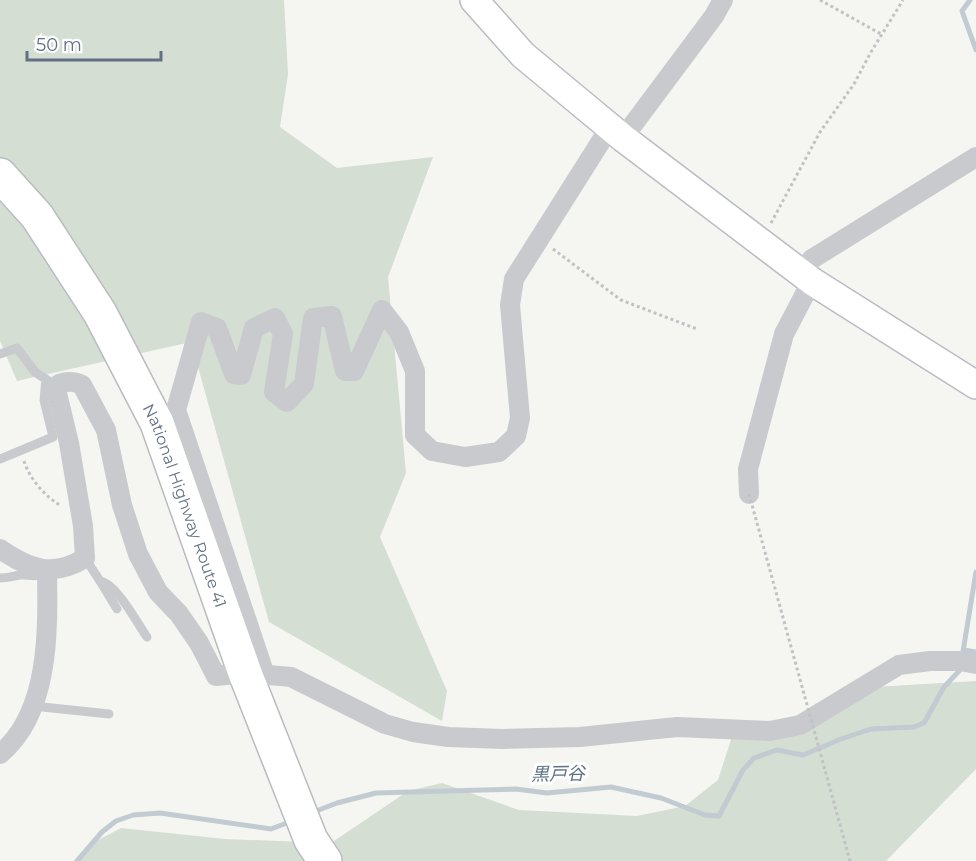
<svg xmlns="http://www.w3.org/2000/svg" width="976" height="861" font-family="Montserrat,'Noto Sans JP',sans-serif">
  <rect width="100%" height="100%" fill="#f5f6f2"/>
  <!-- green -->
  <g fill="#d5ded2">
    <path d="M0,0H284L288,74L280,127L337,168L433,157L388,277L406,473L380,537L447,691L442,721L269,622L191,342L17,381L0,341Z"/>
    <path d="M976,681V769L886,861H80L89,845L121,828L225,839L331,843L408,791L442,783L519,810L637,816L685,806L718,780L735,727L777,725L873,687Z"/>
  </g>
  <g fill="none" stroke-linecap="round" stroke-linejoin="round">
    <!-- stream -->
    <g stroke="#c2cbd2" stroke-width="5">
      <path d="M970,0L962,11L976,50"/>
      <path d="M964,650L976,652"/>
      <path d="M311,813L337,803L376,793L516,789L547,793L611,787L661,798L705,815L719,816L743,770L754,758L777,750L803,755L841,739L871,729L914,727L924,723L944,687L960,670L976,572"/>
      <path d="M77,861L102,832L116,821L133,815L160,813L271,829L292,821"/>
    </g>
    <!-- secondary casing -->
    <g stroke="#b9bdc3" stroke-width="30">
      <path id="secondary" d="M474,0L523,55L623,138L813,282L976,385"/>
    </g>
    <!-- highway casing -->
    <g stroke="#b9bcbf" stroke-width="36">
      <g id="highway">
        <path id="s1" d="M0,175L37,216L100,313L157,423L245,673L311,840L325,861"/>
      </g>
    </g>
    <!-- path -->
    <g stroke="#c0c2c4" stroke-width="3" stroke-dasharray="3 3" stroke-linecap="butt">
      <path d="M820,0L881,34"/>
      <path d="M771,223L820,132L854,84L871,52L903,0"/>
      <path d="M553,249L621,300L697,329"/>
      <path d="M24,461C30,480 45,496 61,506"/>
    </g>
    <!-- lane -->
    <g stroke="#c8cace" stroke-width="9">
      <path d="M0,354L17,348L35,372L50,382"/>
      <path d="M0,459L53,437L44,400L46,379"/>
      <path d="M85,558L100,581C117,584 137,623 147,637"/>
      <path d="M0,578C8,578 13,576 20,575C29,574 35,579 43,572"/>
      <path d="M100,581L117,609"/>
      <path d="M33,706L109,714"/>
    </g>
    <!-- street -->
    <g stroke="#c8cace" stroke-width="20">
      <path d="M623,138L714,16L723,0"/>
      <path d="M801,273L812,259L976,157"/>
      <path d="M749,494L748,469L784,334L807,290L813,282"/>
      <path d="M0,549C29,569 53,578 85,558L83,526L69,443L56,389L59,384C68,381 74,381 82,385L106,430L122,505L138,554L158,592L179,614L199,643L216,676L245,673L291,677L385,724L413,732L448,737L503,739L580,737L677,727L770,731L800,725L899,665L930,661H959L976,664"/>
      <path d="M265,675L176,410L201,322L217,328L234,374L241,375L254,328L275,318L283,334L274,392L287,402L304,384L313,318L332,316L345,371H354L382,310L399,332L415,371V435L432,451L465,457L499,452L516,436L520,418L510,305L514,279L610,127"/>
      <path d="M0,754C50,713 48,630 47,571"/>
    </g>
    <!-- secondary -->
    <use href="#secondary" stroke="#fff" stroke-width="27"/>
    <!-- highway -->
    <use href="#highway" stroke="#fff" stroke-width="33"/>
    <!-- path-bridge -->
    <path stroke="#c0c2c4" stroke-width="3" stroke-dasharray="3 3" stroke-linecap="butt" d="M749,494L850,861"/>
  </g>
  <g text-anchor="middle" stroke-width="6" stroke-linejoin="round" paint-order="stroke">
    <!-- street labels -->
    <g font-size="16" fill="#627086" stroke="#fff">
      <text dy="6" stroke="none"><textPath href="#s1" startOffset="382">National Highway Route 41</textPath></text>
    </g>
    <!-- water labels -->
    <g font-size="18" font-style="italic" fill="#5d7383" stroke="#fff">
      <text transform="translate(558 774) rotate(-1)" y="6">黒戸谷</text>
    </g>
  </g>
  <!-- scale -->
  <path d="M27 51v9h134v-9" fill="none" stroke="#627086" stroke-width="3"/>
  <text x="36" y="51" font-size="18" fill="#627086" stroke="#ffffff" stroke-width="4.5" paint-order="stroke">50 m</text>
</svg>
